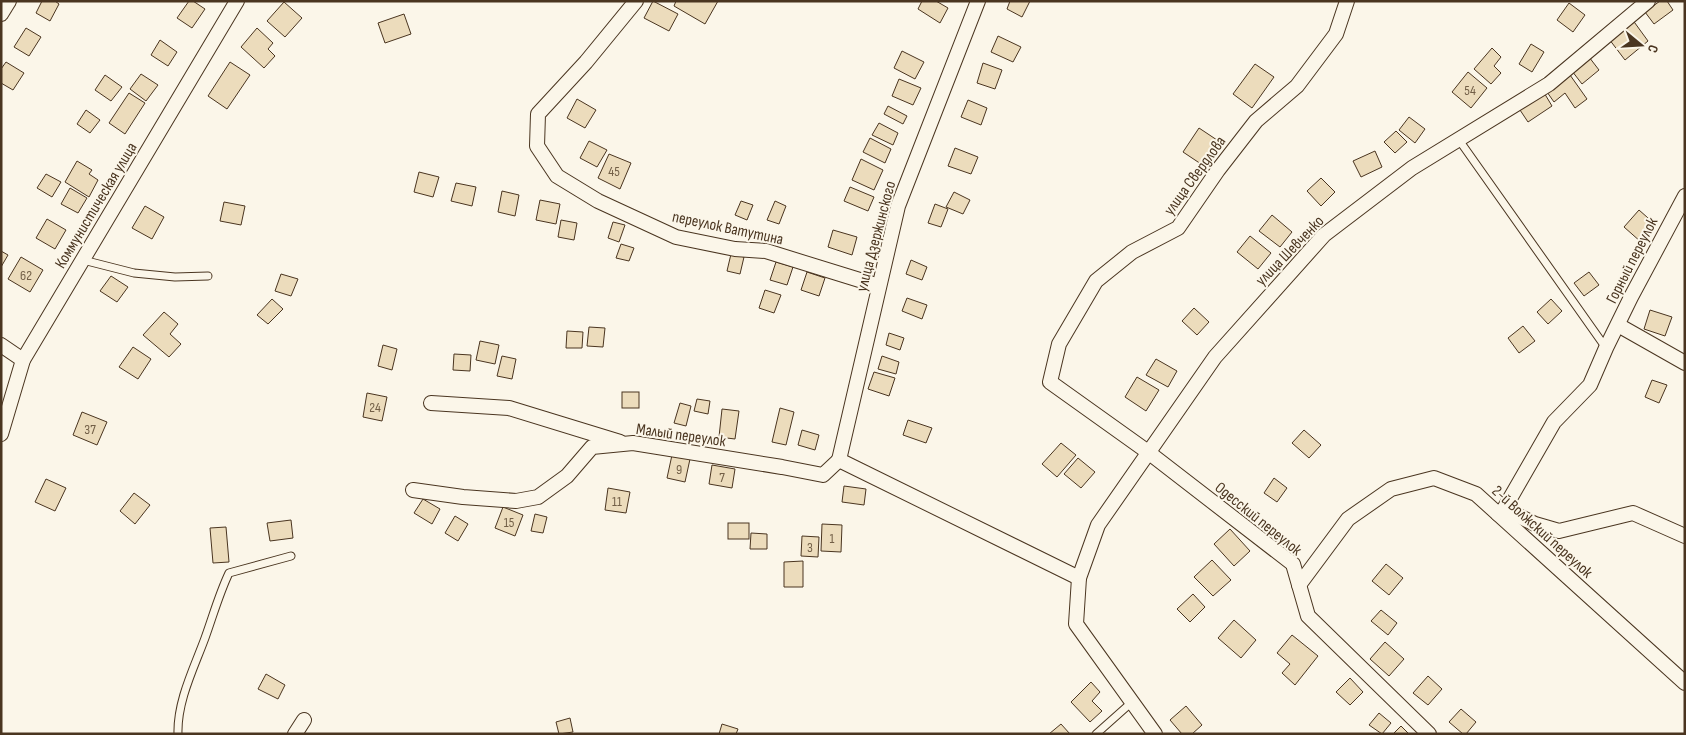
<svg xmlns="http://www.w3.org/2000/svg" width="1686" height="735" font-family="'Sofia Sans Condensed',sans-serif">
  <rect width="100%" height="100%" fill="#fbf6e9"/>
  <!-- building -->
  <g fill="#ecdcbc" stroke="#4a3520">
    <path d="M42,1H55L59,4L50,21L36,13Z"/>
    <path d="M189,1H193L205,9L192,28L177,18Z"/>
    <path d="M653,1L678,14L669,31L644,18Z"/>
    <path d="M676,1H718L705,24L674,6Z"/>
    <path d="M922,1H936L948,8L940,23L918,9Z"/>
    <path d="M1010,1H1030L1022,17L1007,9Z"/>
    <path d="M1660,1H1667L1673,10L1654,24L1645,12Z"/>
    <path d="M284,2L302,18L285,37L267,21Z"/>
    <path d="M1569,3L1585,15L1573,32L1557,20Z"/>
    <path d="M404,14L411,34L385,43L378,23Z"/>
    <path d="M1632,19L1648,41L1625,60L1609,39Z"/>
    <path d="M26,28L41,37L29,56L14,47Z"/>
    <path d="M257,28L273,43L268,49L275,56L264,68L241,47Z"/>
    <path d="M998,36L1021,47L1013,62L991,52Z"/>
    <path d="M160,40L177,52L168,66L151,55Z"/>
    <path d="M1531,44L1544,52L1532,72L1519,64Z"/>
    <path d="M1492,48L1501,57L1494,66L1501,73L1491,84L1474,69Z"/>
    <path d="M902,51L924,62L915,79L894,68Z"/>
    <path d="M1589,57L1599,70L1582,84L1572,71Z"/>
    <path d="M6,62L24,73L13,90L1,83V69Z"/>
    <path d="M230,62L250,75L227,109L208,96Z"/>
    <path d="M983,63L1002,70L995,89L977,83Z"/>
    <path d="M1255,64L1274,77L1252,108L1233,94Z"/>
    <path d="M1468,72L1487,88L1471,108L1452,92Z"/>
    <path d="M141,74L158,85L146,101L130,89Z"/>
    <path d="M105,75L122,87L111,101L95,90Z"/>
    <path d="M1570,75L1587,99L1575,108L1565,93L1554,102L1547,92Z"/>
    <path d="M899,79L921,88L913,105L892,96Z"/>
    <path d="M1543,91L1552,106L1528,122L1518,107Z"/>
    <path d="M129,93L145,103L125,134L109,123Z"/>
    <path d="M577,99L596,110L585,128L567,118Z"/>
    <path d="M968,100L987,108L981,125L961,117Z"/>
    <path d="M888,106L907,116L903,124L884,114Z"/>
    <path d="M86,110L100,120L90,133L77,124Z"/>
    <path d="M1409,117L1425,129L1415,143L1399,130Z"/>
    <path d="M879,123L898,133L893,145L872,135Z"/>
    <path d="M1199,128L1217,140L1201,164L1183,152Z"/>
    <path d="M1396,131L1407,142L1395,153L1384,142Z"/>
    <path d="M870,138L891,149L885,163L863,152Z"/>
    <path d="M589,141L607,150L597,167L580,158Z"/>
    <path d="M955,148L978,157L971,174L948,166Z"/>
    <path d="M1375,151L1382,167L1361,177L1353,161Z"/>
    <path d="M609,154L631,163L620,189L598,178Z"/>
    <path d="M861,159L883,170L874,190L852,180Z"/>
    <path d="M77,161L92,170L89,174L98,180L89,197L65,182Z"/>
    <path d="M419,172L439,177L433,197L414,192Z"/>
    <path d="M46,174L61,182L52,197L37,188Z"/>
    <path d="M1321,178L1335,192L1321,206L1307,191Z"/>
    <path d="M456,183L476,187L472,206L451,201Z"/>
    <path d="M850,187L874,197L868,211L844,201Z"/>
    <path d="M70,188L87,198L78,213L61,204Z"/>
    <path d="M502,191L519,195L515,216L498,212Z"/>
    <path d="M954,192L970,200L963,214L946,207Z"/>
    <path d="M540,200L560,204L556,224L536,220Z"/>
    <path d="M741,201L753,205L747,220L735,215Z"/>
    <path d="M775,201L786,206L779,224L767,220Z"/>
    <path d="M224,202L245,206L241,225L220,221Z"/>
    <path d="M935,204L948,209L941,227L928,223Z"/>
    <path d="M145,206L164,217L152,239L132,228Z"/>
    <path d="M1639,210L1656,225L1641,242L1624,227Z"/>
    <path d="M1272,215L1292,232L1280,247L1259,231Z"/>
    <path d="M47,219L66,230L55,249L36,238Z"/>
    <path d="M561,220L577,223L574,240L558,237Z"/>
    <path d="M613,222L625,225L619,242L608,238Z"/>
    <path d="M833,230L857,237L852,255L828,247Z"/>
    <path d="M1250,236L1271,253L1258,269L1237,252Z"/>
    <path d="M621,244L634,248L629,261L616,258Z"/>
    <path d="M1,251L8,255L1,267Z"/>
    <path d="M731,254L744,257L740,274L727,271Z"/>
    <path d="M21,257L43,270L30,292L8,279Z"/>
    <path d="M911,260L927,267L922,280L906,274Z"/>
    <path d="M776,262L793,267L787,285L770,280Z"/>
    <path d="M807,272L825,278L819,296L801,290Z"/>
    <path d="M1589,272L1599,285L1584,296L1574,283Z"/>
    <path d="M281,274L298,279L291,296L275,291Z"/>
    <path d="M111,276L128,287L117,302L100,291Z"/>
    <path d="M765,290L781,295L774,313L759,308Z"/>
    <path d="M907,298L927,305L922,319L902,311Z"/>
    <path d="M272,299L283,309L268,324L257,315Z"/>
    <path d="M1551,299L1562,311L1548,324L1537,312Z"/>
    <path d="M1194,308L1209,322L1197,335L1182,321Z"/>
    <path d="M1650,310L1672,317L1665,336L1644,329Z"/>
    <path d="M164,312L178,324L170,334L181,344L169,357L143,335Z"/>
    <path d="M1523,326L1535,341L1519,353L1508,338Z"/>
    <path d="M589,327L605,328L603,347L587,346Z"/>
    <path d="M567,331L583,332L582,348H566Z"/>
    <path d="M889,333L904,338L900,350L886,345Z"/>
    <path d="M480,341L499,345L495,364L476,360Z"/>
    <path d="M383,345L397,349L392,370L378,366Z"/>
    <path d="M133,347L151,359L138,379L119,367Z"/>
    <path d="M454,354L471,355L470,371L453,370Z"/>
    <path d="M502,356L516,359L512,379L497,376Z"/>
    <path d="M882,356L899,362L896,374L878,369Z"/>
    <path d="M1156,359L1177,371L1168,387L1146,375Z"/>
    <path d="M874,372L895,378L889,396L868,389Z"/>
    <path d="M1137,377L1159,390L1146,411L1125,397Z"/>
    <path d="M1652,380L1667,385L1659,403L1645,397Z"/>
    <rect x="622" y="392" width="17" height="16"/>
    <path d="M367,393L387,397L382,421L363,417Z"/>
    <path d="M697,399L710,401L708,414L694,411Z"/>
    <path d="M680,403L691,406L686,426L674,423Z"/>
    <path d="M780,408L794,412L786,445L772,442Z"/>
    <path d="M722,409L739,411L735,439L719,437Z"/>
    <path d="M82,412L107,422L97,445L73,435Z"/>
    <path d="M908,420L932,428L926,443L903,435Z"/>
    <path d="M802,430L819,435L815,450L798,445Z"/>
    <path d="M1304,430L1321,445L1309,458L1292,443Z"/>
    <path d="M1061,443L1076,455L1057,477L1042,464Z"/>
    <path d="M672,455L690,459L685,482L667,478Z"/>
    <path d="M1078,458L1095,472L1081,488L1064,474Z"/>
    <path d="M712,465L735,469L732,488L709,484Z"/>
    <path d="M1274,478L1287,488L1277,502L1264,493Z"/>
    <path d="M46,479L66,488L55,511L35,502Z"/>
    <path d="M844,486L866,489L864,505L842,502Z"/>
    <path d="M608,488L630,492L626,513L605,510Z"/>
    <path d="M134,493L150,505L135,524L120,511Z"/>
    <path d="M423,499L440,509L432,524L414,513Z"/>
    <path d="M503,507L523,515L515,536L495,528Z"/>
    <path d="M535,514L547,517L543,533L531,531Z"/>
    <path d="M455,516L468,524L458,541L445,533Z"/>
    <path d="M291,520L293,538L270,541L267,523Z"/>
    <rect x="728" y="523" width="21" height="16"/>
    <path d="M822,524L842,525L841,552L821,551Z"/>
    <path d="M226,527L229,562L213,563L210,528Z"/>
    <path d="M1230,529L1250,551L1234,566L1214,544Z"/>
    <path d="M751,533L767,534V549H750Z"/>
    <path d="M802,536L819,537L818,557L801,556Z"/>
    <path d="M1212,560L1231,580L1213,596L1194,577Z"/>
    <path d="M803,561V587H784V562Z"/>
    <path d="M1386,564L1403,578L1389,595L1372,581Z"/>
    <path d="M1193,594L1205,607L1190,622L1177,609Z"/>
    <path d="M1381,610L1397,623L1388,635L1371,621Z"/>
    <path d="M1234,620L1256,640L1241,658L1218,638Z"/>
    <path d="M1292,635L1318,656L1295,685L1282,673L1290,664L1277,653Z"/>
    <path d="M1385,642L1404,659L1389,676L1370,659Z"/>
    <path d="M266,674L285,685L278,699L258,689Z"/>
    <path d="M1428,676L1442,689L1428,705L1413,693Z"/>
    <path d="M1350,678L1363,692L1350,705L1336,692Z"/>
    <path d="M1091,682L1100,692L1092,701L1102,711L1090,722L1071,702Z"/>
    <path d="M1186,706L1202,725L1192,734H1182L1170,720Z"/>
    <path d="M1461,709L1476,722L1466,734H1463L1449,722Z"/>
    <path d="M1379,713L1391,723L1382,734L1369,725Z"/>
    <path d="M570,718L573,732L559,734L556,722Z"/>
    <path d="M722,724L738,729L736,734H719Z"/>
    <path d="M1061,724L1070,734H1049Z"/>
    <path d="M1401,726L1409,734H1393Z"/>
  </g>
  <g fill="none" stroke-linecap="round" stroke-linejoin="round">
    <!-- service casing -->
    <g stroke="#4a3520" stroke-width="9">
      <g id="service">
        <path d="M1459,140L1606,348"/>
        <path d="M83,260L134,273L175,277L208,276"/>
        <path d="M178,734C177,701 194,668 205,638C213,616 219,594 229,573L291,556"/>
        <path d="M1096,734L1132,702"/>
      </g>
    </g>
    <!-- minor casing -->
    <g stroke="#4a3520" stroke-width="16">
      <g id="minor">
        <path d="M636,1L586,62L538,114L537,146L557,176L598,201L676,237L735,249L766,251L879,286"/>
        <path d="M1347,1L1336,34L1297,86L1256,121L1218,170L1178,228L1132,252L1096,281L1059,344L1050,382L1148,452L1293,564L1308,616L1429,734"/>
        <path d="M1,14L9,1"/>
        <path d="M1618,325L1685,363"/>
        <path d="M1,345L23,360"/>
        <path d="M431,403L509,408L620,442"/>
        <path d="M1,434L23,360L237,1"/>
        <path d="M839,460L898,206L978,1"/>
        <path d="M839,460L1079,578"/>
        <path d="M413,490L463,497L516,501L538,497L567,476L592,447L633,443L782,467L823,475L839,460"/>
        <path d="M1504,509L1535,524L1559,531L1633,513L1685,536"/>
        <path d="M1498,514L1504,509L1554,422L1590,385L1606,348L1631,297L1685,196"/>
        <path d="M1299,585L1348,519L1391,489L1434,478L1476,494L1685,683"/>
        <path d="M295,734L304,720"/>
        <path d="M1155,734L1076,624L1079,578L1098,525L1215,357L1324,235L1412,168L1549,84L1648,1"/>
      </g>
    </g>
    <!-- service -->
    <use href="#service" stroke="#fbf6e9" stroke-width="7"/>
    <!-- minor -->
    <use href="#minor" stroke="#fbf6e9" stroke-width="14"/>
  </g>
  <g text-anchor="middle" stroke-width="4" stroke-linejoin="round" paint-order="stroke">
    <!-- number labels -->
    <g font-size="14" fill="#725f47">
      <text x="1470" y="95">54</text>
      <text x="614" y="176">45</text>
      <text x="26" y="280">62</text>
      <text x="375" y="412">24</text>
      <text x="90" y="434">37</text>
      <text x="679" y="474">9</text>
      <text x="722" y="482">7</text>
      <text x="617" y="506">11</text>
      <text x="509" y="527">15</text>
      <text x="832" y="543">1</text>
      <text x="810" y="552">3</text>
    </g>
    <!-- street labels -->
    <g font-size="16" fill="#4a3520" stroke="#fbf6e9">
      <text transform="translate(1194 175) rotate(-54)" y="6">улица Свердлова</text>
      <text transform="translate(95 205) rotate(-59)" y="6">Коммунистическая улица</text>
      <text transform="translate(728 227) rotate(12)" y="6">переулок Ватутина</text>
      <text transform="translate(875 236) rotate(-75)" y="6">улица Дзержинского</text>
      <text transform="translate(1289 250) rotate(-46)" y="6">улица Шевченко</text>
      <text transform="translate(1631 260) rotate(-63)" y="6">Горный переулок</text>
      <text transform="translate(681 434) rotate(8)" y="6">Малый переулок</text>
      <text transform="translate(1259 518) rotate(39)" y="6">Одесский переулок</text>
      <text transform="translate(1543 531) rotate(42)" y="6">2-й Волжский переулок</text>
    </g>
  </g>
  <!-- border -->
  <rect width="1686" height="735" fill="none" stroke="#4a3520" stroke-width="5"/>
  <!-- north arrow -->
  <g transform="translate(1641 45) rotate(108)" stroke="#fbf6e9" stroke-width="4" paint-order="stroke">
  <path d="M0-4L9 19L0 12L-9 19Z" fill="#4a3520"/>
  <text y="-8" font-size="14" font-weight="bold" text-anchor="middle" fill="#4a3520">С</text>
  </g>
</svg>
